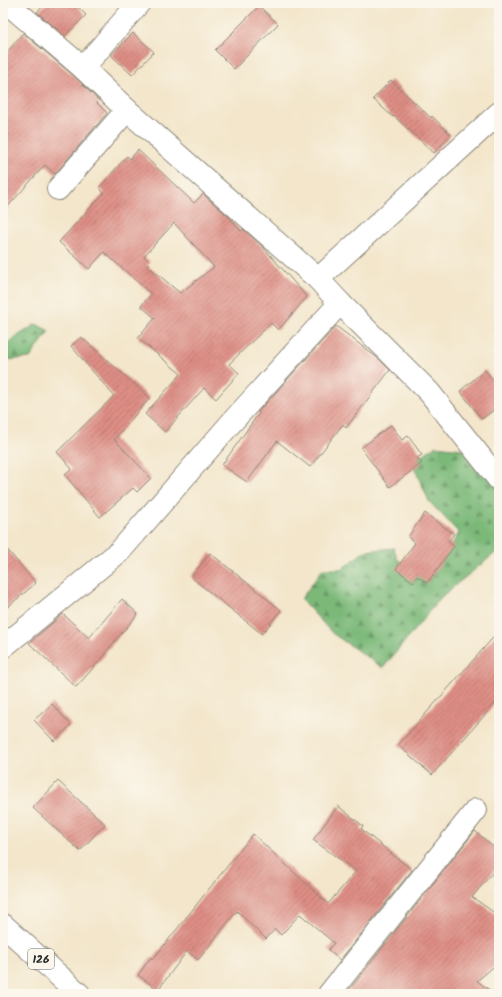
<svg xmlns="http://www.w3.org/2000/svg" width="502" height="997" font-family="Kalam,sans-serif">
  <defs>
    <pattern id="forest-firs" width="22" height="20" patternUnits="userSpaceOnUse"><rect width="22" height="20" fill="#7cb979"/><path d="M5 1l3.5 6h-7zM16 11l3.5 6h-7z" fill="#669763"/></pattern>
    <pattern id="building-hatch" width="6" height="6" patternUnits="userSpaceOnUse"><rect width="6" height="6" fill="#de8e85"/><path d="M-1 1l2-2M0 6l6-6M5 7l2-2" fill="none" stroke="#b4746d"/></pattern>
  </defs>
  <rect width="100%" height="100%" fill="#fbf7ec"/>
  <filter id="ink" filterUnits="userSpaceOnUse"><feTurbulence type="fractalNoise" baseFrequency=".025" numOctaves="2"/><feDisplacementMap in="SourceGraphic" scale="8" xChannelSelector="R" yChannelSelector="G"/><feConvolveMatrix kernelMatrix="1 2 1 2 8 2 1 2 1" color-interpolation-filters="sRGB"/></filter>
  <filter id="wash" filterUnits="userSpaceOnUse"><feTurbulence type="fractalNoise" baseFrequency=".012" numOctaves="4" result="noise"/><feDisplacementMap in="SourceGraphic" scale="16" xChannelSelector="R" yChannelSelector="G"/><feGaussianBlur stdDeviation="0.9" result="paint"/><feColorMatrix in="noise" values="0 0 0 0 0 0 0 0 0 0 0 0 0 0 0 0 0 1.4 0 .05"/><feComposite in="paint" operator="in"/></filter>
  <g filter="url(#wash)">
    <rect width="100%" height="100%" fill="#f3e6cb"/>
    <!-- forest -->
    <g fill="url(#forest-firs)" stroke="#547252">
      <path d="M3,310L7,312L4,345L36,324L49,331L30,358L3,360Z"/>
      <path d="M435,446L462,449L499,480V550L442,596L383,668L332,633L301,599L323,569H342L365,551L394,548L397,559L429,581L459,533L429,501L412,463Z"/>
    </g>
    <g id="blocks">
      <!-- building -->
      <g fill="url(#building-hatch)" fill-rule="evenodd">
        <path d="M47,3H74L86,15L65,36L37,12Z"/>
        <path d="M259,6L278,24L234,69L215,50Z"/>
        <path d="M23,33L75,77L99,101L97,103L107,113L55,174L45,165L3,212V57Z"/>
        <path d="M133,33L154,52L132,75L111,55Z"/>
        <path d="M391,80L431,118L432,116L451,135L434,153L394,116L393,117L373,99Z"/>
        <path d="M138,150L194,203L203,194L228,216L241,231L243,229L263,247L307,297L278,330L271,323L229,364L239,373L216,399L204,388L165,432L145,414L181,374L138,338L155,318L141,306L151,294L104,252L89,269L59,242L104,193L99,188L127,156L130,159ZM174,223L214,267L180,293L147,265L150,262L144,256Z"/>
        <path d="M336,326L380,360L390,370L346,428L343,424L310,467L277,441L247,482L222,465L259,413L258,412Z"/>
        <path d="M81,337L150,398L114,439L151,478L137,492L133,488L100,517L65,475L72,469L57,452L114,396L71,346Z"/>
        <path d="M485,370L499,387V406L482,419L460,391Z"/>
        <path d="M391,425L402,440L408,436L422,455L417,458L422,463L390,487L361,448Z"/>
        <path d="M425,513L454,534L448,542L454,546L427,583L417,576L413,582L396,569L415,543L408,537Z"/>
        <path d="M3,545L36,583L3,611Z"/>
        <path d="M210,553L281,610L262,634L191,577Z"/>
        <path d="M122,599L138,614L105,653L106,654L76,687L29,643L63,614L89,638Z"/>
        <path d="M499,631V699L432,775L398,745Z"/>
        <path d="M52,704L71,725L54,741L34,720Z"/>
        <path d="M58,781L105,824L80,851L33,808Z"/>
        <path d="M338,806L363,826L361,829L412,870L340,960L328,950L334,943L300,914L281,935L275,929L266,939L237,911L198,960L187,951L158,990L138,975L151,957L153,959L253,834L328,904L356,871L313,840Z"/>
        <path d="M475,831L499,852V865L472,897L499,916V962L477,981L495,994H346Z"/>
      </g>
    </g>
  </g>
  <g filter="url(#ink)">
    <use href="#blocks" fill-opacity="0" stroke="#8f887b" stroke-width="1"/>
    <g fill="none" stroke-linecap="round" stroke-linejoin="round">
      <!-- minor casing -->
      <g stroke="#8f887b" stroke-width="24">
        <g id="minor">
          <path d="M7,3L83,68L127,110L318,279L340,303L429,392L499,480"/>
          <path d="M83,68L139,3"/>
          <path d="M58,189L127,110"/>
          <path d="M318,279L499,113"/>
          <path d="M3,647L120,551L231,423L340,303"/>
          <path d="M329,994L476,810"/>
        </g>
      </g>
      <!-- highway casing -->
      <g stroke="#8f887b" stroke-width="24">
        <path id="highway" d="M3,925L79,994"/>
      </g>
      <!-- minor -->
      <use href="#minor" stroke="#fff" stroke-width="22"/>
      <!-- highway -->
      <use href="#highway" stroke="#fff" stroke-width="22"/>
    </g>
  </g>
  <g text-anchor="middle" stroke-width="3" stroke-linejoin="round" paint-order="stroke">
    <!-- shield labels -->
    <rect fill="#fbf7ec" stroke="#696865" stroke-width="1" x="28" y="949" width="26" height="20" rx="3"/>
    <g font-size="12" font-weight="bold" fill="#2b2b2b">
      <text x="41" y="963">126</text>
    </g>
  </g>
  <!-- margin -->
  <rect width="502" height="997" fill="none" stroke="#fbf7ec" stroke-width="16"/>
</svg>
